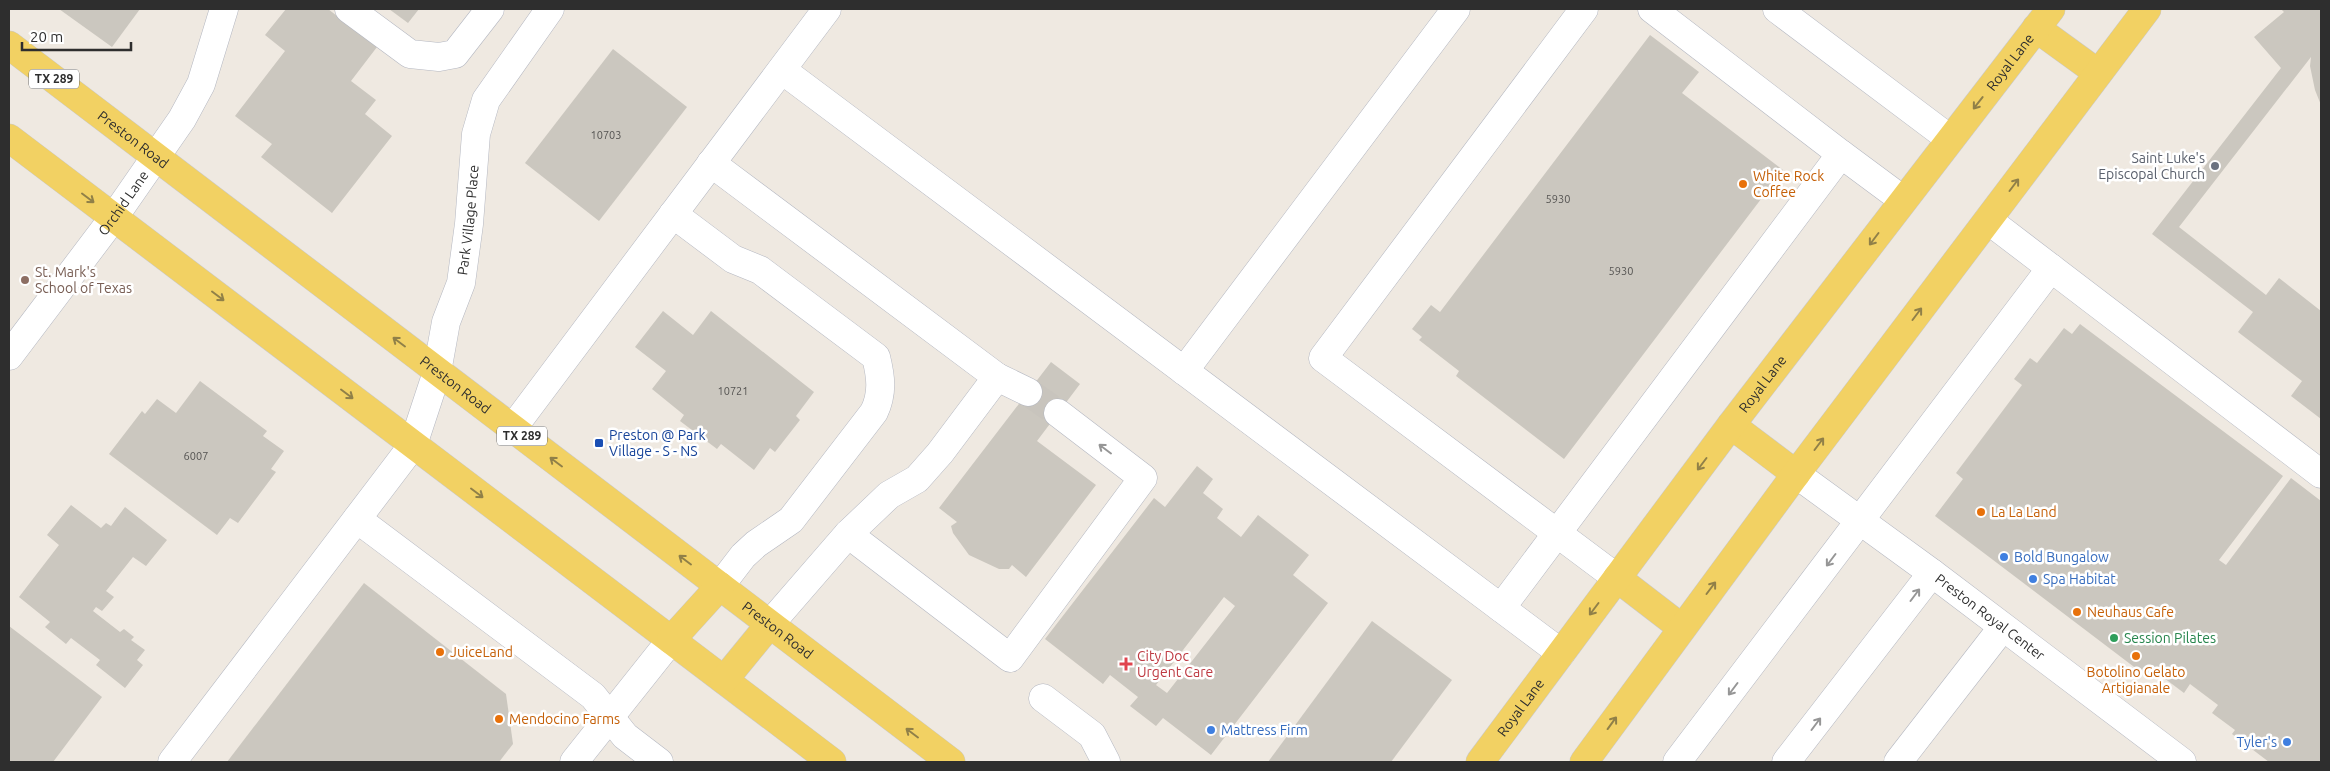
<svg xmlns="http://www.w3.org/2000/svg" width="2330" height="771" font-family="Ubuntu,sans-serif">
  <rect width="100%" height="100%" fill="#efe9e1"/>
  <!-- building -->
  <g fill="#cbc7bf" fill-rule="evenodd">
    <path d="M59,9H140L112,47Z"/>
    <path d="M286,9H328L377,47L351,81L376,100L365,114L392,136L332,213L261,157L272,144L235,116L285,51L265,35Z"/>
    <path d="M389,9H419L408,23Z"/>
    <path d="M2281,9H2321V105L2315,90L2310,66L2311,57L2179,227L2266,295L2279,278L2321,311V419L2291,396L2302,381L2238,332L2253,312L2152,234L2281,68L2254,37L2284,12Z"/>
    <path d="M1650,35L1699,72L1682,93L1783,170L1564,459L1456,376L1459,371L1419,340L1422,337L1412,329L1431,305L1440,312Z"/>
    <path d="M613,49L687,107L599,221L525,163Z"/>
    <path d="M663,311L693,335L711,311L814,392L796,416L800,420L775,452L770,448L754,470L721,444L717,449L680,421L684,415L652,389L666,371L635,347Z"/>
    <path d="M2080,324L2283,476L2219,560L2226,565L2291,478L2321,501V762H2269L2232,734L2235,730L2212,713L2218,705L2190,684L2184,693L2152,669L2146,676L1935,516L1963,479L1956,473L2022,385L2014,379L2030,358L2037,363L2064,328L2072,334Z"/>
    <path d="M1051,362L1080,384L1037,441L1096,485L1026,577L1012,565L1009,569H999L969,555L953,533L951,526L957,522L939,508Z"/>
    <path d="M200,381L267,431L263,436L284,451L271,469L276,472L238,523L230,518L217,535L109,454L142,411L145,414L157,399L176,413Z"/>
    <path d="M1197,466L1213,479L1203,493L1223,509L1217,518L1241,537L1258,515L1309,555L1293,575L1328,603L1211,755L1163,718L1156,726L1130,706L1138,697L1110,675L1103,684L1045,639L1154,498L1165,507ZM1224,597L1235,606L1167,693L1156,685Z"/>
    <path d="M71,505L101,528L106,523L111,526L125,507L167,540L146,566L133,557L106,591L114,597L102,611L96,607L93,611L120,632L124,629L134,637L131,640L145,650L137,660L143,665L125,688L96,665L100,660L71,638L66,644L45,627L50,622L19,597L59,545L47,535Z"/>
    <path d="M364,583L506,694L513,744L499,762H227Z"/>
    <path d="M1372,621L1452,680L1391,762H1268Z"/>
    <path d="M9,626L102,697L53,762H9Z"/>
  </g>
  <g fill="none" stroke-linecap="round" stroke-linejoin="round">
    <!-- minor-tunnel -->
    <path stroke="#c8c4bd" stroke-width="28" stroke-dasharray="28 14" stroke-linecap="butt" d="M1028,392L1058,413"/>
    <!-- minor casing -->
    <g stroke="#b4b7c1" stroke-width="29">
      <g id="minor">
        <path d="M349,9L410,54L439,57L455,54L490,9"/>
        <path d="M1584,9L1323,358L1617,578"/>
        <path d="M1652,9L1841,154"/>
        <path d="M1777,9L1950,139"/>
        <path d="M782,70L1501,608"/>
        <path d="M711,163L997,377L940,453L917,479L889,495L848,534L769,625"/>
        <path d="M673,214L733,259L760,270L876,357C881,377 883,393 874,412L791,520L756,544L743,556L720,586"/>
        <path d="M1988,220L2321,474"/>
        <path id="s1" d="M9,356L114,217L182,119L201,84L224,9"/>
        <path d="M1184,371L1456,9"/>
        <path d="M997,377L1028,392"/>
        <path d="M512,429L827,9"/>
        <path id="s2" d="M1796,474L1932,573L2182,762"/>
        <path d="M357,519L593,696L625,736L659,762"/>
        <path d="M848,534L1010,658L1143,478L1058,413"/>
        <path d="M1561,653L1501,608L1841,154L1903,200"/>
        <path d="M1043,698L1092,735L1106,762"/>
        <path id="s3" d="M172,762L413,445L437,372L446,322L461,283L469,224L476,134L486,100L550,9"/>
        <path d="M574,762L671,640"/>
        <path d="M1677,762L2051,268"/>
        <path d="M1786,762L1932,573"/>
        <path d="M1898,762L2002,628"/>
      </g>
    </g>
    <!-- major casing -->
    <g stroke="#c9c9c9" stroke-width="29">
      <g id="major">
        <path d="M2036,28L2098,73"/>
        <path id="s4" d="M9,45L951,762"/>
        <path d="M9,138L832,762"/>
        <path d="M1731,425L1796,474"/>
        <path d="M1617,578L1682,628"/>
        <path d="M671,640L720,586"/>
        <path d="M724,680L769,625"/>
        <path id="s5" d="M1480,762L1731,425L2051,9"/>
        <path d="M1584,762L1796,474L2147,9"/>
      </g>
    </g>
    <!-- minor -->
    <use href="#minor" stroke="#fff" stroke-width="28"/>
    <!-- major -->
    <use href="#major" stroke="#f2d163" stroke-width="28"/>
  </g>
  <!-- one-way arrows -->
  <defs><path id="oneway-shaft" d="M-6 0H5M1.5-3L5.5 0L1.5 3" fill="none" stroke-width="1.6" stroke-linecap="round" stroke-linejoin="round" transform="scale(1.25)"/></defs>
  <g stroke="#908048">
    <use href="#oneway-shaft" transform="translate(1978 103) rotate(128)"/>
    <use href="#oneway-shaft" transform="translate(2014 185) rotate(-53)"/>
    <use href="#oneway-shaft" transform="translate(88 198) rotate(37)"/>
    <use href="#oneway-shaft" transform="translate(1874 239) rotate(127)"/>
    <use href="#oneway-shaft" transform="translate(218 296) rotate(37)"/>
    <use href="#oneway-shaft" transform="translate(1917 314) rotate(-53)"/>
    <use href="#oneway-shaft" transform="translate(399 342) rotate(-143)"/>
    <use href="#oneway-shaft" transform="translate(347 394) rotate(37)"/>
    <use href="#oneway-shaft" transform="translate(1819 444) rotate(-53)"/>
    <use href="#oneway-shaft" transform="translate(556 462) rotate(-143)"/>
    <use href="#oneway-shaft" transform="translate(1702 464) rotate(127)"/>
    <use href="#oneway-shaft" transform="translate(477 493) rotate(37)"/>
    <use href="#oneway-shaft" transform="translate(685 560) rotate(-143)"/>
    <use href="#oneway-shaft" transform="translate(1711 588) rotate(-53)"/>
    <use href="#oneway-shaft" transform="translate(1594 609) rotate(127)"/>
    <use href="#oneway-shaft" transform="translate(1612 723) rotate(-54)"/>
    <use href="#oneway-shaft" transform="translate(912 733) rotate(-143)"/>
  </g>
  <g stroke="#969696">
    <use href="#oneway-shaft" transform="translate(1105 449) rotate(-143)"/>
    <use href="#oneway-shaft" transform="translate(1831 560) rotate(127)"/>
    <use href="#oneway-shaft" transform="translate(1915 595) rotate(-53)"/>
    <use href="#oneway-shaft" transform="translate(1733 689) rotate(127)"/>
    <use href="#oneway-shaft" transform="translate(1816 724) rotate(-53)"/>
  </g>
  <!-- markers -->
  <circle fill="#6b7280" stroke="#fff" stroke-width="2" cx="2215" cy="166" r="5"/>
  <g fill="#e8710a" stroke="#fff" stroke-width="2">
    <circle cx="1743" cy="184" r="5"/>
    <circle cx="1981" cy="512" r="5"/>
    <circle cx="2077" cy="612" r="5"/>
    <circle cx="440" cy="652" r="5"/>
    <circle cx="2136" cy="656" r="5"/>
    <circle cx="499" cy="719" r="5"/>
  </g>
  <circle fill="#8d6e63" stroke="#fff" stroke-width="2" cx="25" cy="280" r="5"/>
  <rect fill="#1a4fb4" stroke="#fff" stroke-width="2" x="594" y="438" width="10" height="10" rx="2.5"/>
  <g fill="#3f7fe0" stroke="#fff" stroke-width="2">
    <circle cx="2004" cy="557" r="5"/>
    <circle cx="2033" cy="579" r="5"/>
    <circle cx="1211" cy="730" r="5"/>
    <circle cx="2287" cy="742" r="5"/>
  </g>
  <circle fill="#2e9e5b" stroke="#fff" stroke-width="2" cx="2114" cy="638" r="5"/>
  <path fill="#e0444e" stroke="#fff" stroke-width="2" d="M1123.5 656.5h5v5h5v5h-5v5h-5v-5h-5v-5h5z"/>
  <g text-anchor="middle" stroke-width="5" stroke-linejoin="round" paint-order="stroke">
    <!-- number labels -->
    <g font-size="11" fill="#555452">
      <text x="606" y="139">10703</text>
      <text x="1558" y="203">5930</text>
      <text x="1621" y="275">5930</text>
      <text x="733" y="395">10721</text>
      <text x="196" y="460">6007</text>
    </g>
    <!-- shield labels -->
    <g fill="#fff" stroke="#6d6d6d" stroke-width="1">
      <rect x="29" y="69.5" width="50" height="19" rx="4"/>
      <rect x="497" y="426.5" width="50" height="19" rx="4"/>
    </g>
    <g font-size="12" font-weight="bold" fill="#2e2e2e">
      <text x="54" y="83">TX 289</text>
      <text x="522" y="440">TX 289</text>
    </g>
    <!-- street labels -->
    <g font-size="14" fill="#2e2e2e" stroke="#fff">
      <text dy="5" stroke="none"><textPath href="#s5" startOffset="878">Royal Lane</textPath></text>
      <text dy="5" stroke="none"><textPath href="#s4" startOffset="156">Preston Road</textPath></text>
      <text dy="5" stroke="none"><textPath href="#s1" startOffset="191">Orchid Lane</textPath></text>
      <text dy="5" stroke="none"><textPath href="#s3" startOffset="631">Park Village Place</textPath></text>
      <text dy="5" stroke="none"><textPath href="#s5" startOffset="472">Royal Lane</textPath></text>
      <text dy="5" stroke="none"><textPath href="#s4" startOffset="561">Preston Road</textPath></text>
      <text dy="5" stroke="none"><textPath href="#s2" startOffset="241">Preston Royal Center</textPath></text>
      <text dy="5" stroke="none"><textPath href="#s4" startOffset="966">Preston Road</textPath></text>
      <text dy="5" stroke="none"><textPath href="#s5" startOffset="68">Royal Lane</textPath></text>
    </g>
    <!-- worship labels -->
    <g font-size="14" fill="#5b616d" stroke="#fff" text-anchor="end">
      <text x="2205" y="163">Saint Luke's<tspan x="2205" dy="16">Episcopal Church</tspan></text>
    </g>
    <!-- food labels -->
    <g font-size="14" fill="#c56008" stroke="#fff" text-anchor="start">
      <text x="1753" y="181">White Rock<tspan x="1753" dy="16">Coffee</tspan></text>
      <text x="1991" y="517">La La Land</text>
      <text x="2087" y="617">Neuhaus Cafe</text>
      <text x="450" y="657">JuiceLand</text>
      <text x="2136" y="677" text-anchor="middle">Botolino Gelato<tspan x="2136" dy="16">Artigianale</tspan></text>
      <text x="509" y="724">Mendocino Farms</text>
    </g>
    <!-- education labels -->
    <g font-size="14" fill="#785e54" stroke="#fff" text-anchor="start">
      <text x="35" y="277">St. Mark's<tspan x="35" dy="16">School of Texas</tspan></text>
    </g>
    <!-- transit labels -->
    <g font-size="14" fill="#164399" stroke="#fff" text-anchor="start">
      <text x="609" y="440">Preston @ Park<tspan x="609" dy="16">Village - S - NS</tspan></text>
    </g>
    <!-- shop labels -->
    <g font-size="14" fill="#366cbe" stroke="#fff" text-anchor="start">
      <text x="2014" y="562">Bold Bungalow</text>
      <text x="2043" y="584">Spa Habitat</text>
      <text x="1221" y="735">Mattress Firm</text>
      <text x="2277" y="747" text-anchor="end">Tyler's</text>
    </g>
    <!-- leisure labels -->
    <g font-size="14" fill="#27864d" stroke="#fff" text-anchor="start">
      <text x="2124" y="643">Session Pilates</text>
    </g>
    <!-- health labels -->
    <g font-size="14" fill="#be3a42" stroke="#fff" text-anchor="start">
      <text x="1137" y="661">City Doc<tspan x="1137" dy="16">Urgent Care</tspan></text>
    </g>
  </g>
  <!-- border -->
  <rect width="2330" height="771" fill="none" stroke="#2e2e2e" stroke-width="20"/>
  <!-- scale -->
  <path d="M22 42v8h109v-8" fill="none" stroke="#2e2e2e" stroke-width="2.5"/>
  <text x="30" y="42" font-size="15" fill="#2e2e2e" stroke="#ffffff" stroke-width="4" paint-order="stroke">20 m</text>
</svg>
